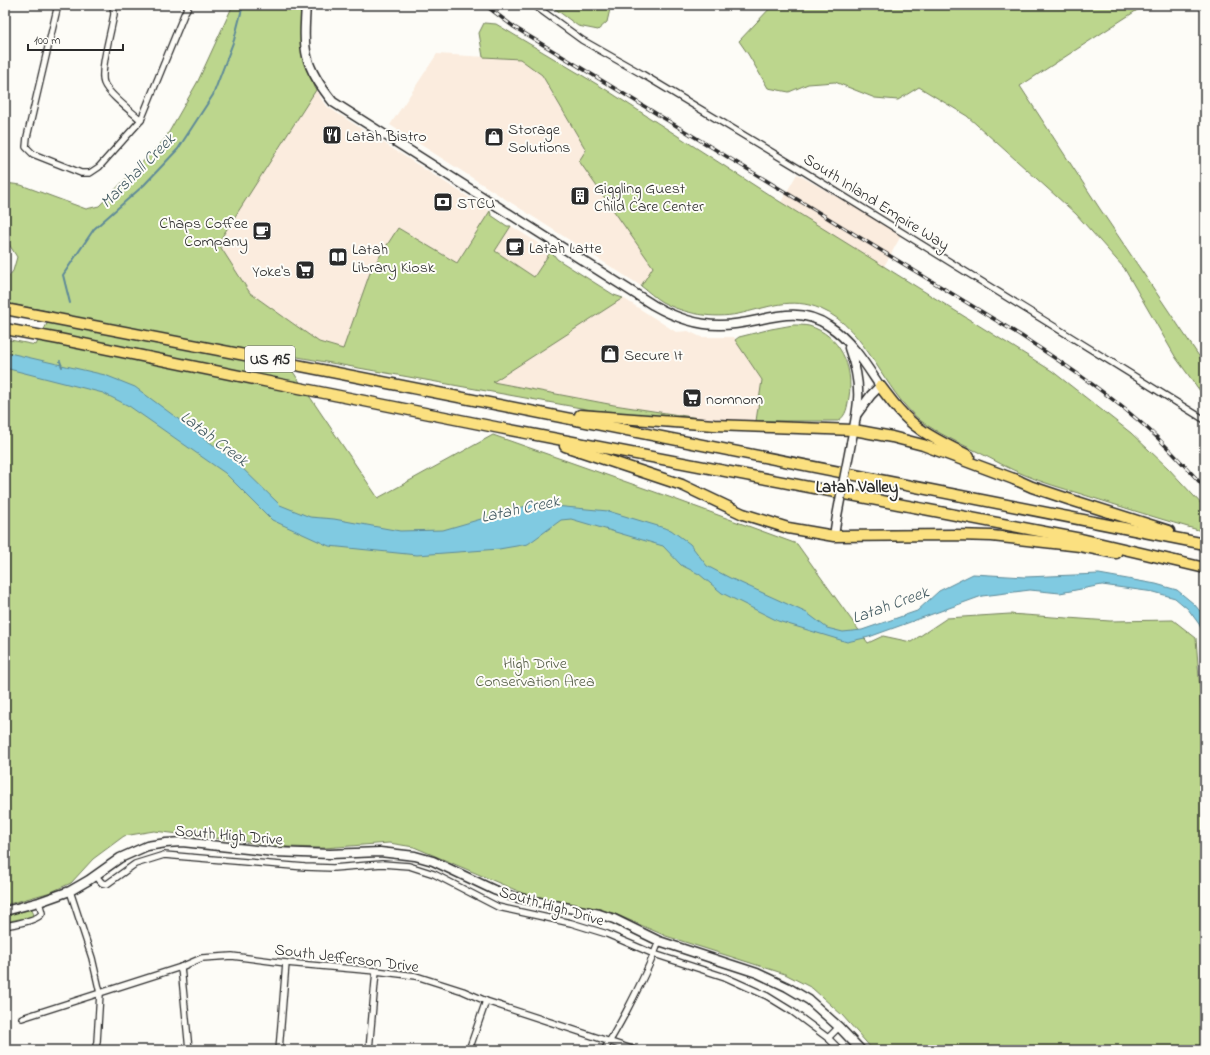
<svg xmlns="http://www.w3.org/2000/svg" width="1210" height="1055" font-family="'Indie Flower',sans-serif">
  <rect width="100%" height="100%" fill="#fdfcf7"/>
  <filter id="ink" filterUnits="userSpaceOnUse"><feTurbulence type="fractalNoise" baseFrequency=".025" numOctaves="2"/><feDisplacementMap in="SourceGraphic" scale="8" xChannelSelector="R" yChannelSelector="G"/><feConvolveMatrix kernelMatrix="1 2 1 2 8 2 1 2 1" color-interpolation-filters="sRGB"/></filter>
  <g filter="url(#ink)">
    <!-- built -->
    <g fill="#fbecde">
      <path d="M437,54L520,59L542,75L586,150L579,161L654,267L641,286L390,125Z"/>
      <path d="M316,90L323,102L329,108L490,211L457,263L398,228L371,270L343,349L319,342L250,293L218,243Z"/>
      <path d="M797,174L902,234L882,270L777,209Z"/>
      <path d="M511,226L551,251L534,277L495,251Z"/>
      <path d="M623,298L676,332L688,331L701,337H734L762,380L756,421L705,419L614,405L493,382Z"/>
    </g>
    <!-- green -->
    <g fill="#bcd68d" stroke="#74805c">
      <path d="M233,5H302C301,25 299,45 305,64C307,74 313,80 316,90L218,243L250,293L319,342L343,349L371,270L398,228L457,263L490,211L491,215L507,226H511L495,251L534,277L551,251L557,259L614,295L623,298L493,382L614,405L705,419L639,416L592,410L281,354L378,498L493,435L669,497L797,544L868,643L883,636L911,642L947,618L1010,614L1110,621L1173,620L1196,638L1205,757V1050H873L842,1015L812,988L785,974L666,936L613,913L525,894L414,847L389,843L324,848L289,847L154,831L124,836L93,859L71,883L51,892L5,905V339L36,345L53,312L5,303V281L13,271L17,257L5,238V183L21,185L86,209L99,206L165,139L198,81Z"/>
      <path d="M550,5H611L607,22L598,30L578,26Z"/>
      <path d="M773,5H1145L1020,86L1100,209L1205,365V395H1203L1176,358L1124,268L1076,214L967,116L919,87L898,100L875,98L835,82L808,84L789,92L768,88L748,54L739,41Z"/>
      <path d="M484,23L496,24L605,89L774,198L1052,371L1131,433L1168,468L1205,508V532C1163,520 1122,507 1081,494C1062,488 1043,483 1025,475C1009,469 994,460 978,452C959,443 939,434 921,421C882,390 868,329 821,309C791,296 767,308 738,314C713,319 685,314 662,302C655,298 648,291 641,286L653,267L579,161L586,150L542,75L520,59L483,57L479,33Z"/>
      <path d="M793,325C798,325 804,325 809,326C840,335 854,367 849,397C847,407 847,415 838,421H756L762,380L735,340L739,337L771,329Z"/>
      <path d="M32,909L34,916L5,922V915Z"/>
    </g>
    <!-- water -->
    <path fill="#80cae1" stroke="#5e8a98" d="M5,352L105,375L135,387L235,461L280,505L310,517L334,519L400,531L443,530L533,504L608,511L671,530L690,544L707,566L730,578L807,613L827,628L843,632L862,630L917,611L939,591L973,574L1025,577L1099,574L1156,584L1177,590L1194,604L1205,617V636L1199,624L1188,609L1175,598L1154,592L1102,585L1060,593L1030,590L982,596L869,637L847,642L778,621L722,593L699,574L681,565L663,546L571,519L561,520L528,544L499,549L417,555L329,546L272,520L225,473L129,406L103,393L5,368Z"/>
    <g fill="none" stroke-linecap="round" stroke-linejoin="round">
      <!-- stream -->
      <g stroke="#5e8a98" stroke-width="2">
        <path d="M70,303L63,275L94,229L144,185L178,149L213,95L234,40L243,5"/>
        <path d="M60,361L62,367"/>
      </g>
      <!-- street casing -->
      <g stroke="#2b2b2b" stroke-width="8">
        <g id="street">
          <path d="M59,5L57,9L27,137L26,147L33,154L81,173H90L99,167L141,120L185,12L189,5"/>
          <path d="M113,5L114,14C112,28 99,72 104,83C108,94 132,112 141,120"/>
          <path d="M534,5L582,40L642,74L803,171L1205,420"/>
          <path d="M95,875L102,883L107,884L135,864L164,855L305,867L333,868L382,864L409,866L434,874L498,907L571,923L607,934L654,954L725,977L767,996L793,1012L828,1038L840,1050"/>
          <path d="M70,891L92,958L100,993L97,1042L95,1050"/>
          <path d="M5,926C14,924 38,921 42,913L39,902"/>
          <path d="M181,967L189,1050"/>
          <path d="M22,1018L181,967L202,958L232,956L286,963L376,971L416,976L463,991L486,1001L635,1050"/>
          <path d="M828,1038L839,1027"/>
          <path d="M279,1050L286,963"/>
          <path d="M369,1050L376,971"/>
          <path d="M469,1050L486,1001"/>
          <path d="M604,1050C612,1038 619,1025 626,1012C638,989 650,966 659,941"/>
        </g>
      </g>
      <!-- secondary casing -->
      <g stroke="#2b2b2b" stroke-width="11">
        <g id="secondary">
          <path d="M306,5C303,51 303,65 333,102L653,305C674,317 695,325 719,325C758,326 792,301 829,326C851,340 866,365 880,386L871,395L857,414"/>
          <path d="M849,348C863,386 859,404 851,443"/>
          <path d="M834,536L837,516"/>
          <path d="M5,911L39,902L70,891L89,880L120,858L147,846L166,843L182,842L274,852L330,854L380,852L415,856L433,861L494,890L514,897L599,914L614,919L659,941L757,973L787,987L809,1000L839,1027L861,1050"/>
        </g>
      </g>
      <!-- highway casing -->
      <g stroke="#2b2b2b" stroke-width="13">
        <g id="highway">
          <path d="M5,309L266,359L1205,544"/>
          <path d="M5,329L59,339L269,382L500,428L1081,539L1205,568"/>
          <path d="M880,386C892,402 904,418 920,429C935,440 953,448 969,456"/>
          <path d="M580,415L714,425L854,430L892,437L923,445L1019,481"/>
          <path d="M565,446L682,485L743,514L788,528L834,536L954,535L992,536L1080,546L1116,553"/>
          <path d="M1014,479L1032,487L1068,499L1169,531"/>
        </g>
      </g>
      <!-- street -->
      <use href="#street" stroke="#fdfcf7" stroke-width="5.5"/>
      <!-- secondary -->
      <use href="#secondary" stroke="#fdfcf7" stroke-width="8"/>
      <!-- highway -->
      <use href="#highway" stroke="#fbe080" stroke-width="10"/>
      <!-- rail casing -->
      <g stroke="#2b2b2b" stroke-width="3.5">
        <path id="rail" d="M485,5L514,27L1020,335C1061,362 1102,389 1139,421C1163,441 1184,465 1205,488"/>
      </g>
      <!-- rail -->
      <use href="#rail" stroke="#fdfcf7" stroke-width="2" stroke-dasharray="6" stroke-linecap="butt"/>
      <!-- secondary-bridge casing -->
      <g stroke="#2b2b2b" stroke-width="11" stroke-linecap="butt">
        <path id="secondary-bridge" d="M837,516L851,443"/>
      </g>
      <!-- secondary-bridge -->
      <use href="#secondary-bridge" stroke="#fdfcf7" stroke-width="8"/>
    </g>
  </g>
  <!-- icons -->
  <defs>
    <g id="restaurant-square" transform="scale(1)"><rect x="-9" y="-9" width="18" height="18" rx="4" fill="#2b2b2b" stroke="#fdfcf7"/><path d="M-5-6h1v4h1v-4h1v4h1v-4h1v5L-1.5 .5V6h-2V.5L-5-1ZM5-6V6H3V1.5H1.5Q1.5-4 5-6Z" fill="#fff"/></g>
    <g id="shop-square" transform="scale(1)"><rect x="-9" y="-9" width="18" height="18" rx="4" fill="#2b2b2b" stroke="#fdfcf7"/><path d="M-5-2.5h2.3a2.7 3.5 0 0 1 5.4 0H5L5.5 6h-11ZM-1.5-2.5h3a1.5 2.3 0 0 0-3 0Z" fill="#fff"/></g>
    <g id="building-square" transform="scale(1)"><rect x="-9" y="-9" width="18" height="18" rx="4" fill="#2b2b2b" stroke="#fdfcf7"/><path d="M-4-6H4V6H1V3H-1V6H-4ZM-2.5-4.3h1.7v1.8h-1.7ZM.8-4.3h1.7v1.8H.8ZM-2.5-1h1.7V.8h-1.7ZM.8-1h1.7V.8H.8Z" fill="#fff"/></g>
    <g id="bank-square" transform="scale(1)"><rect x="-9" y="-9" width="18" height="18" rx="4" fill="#2b2b2b" stroke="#fdfcf7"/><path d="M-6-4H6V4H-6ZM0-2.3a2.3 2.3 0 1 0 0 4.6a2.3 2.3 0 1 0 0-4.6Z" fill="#fff"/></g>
    <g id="cafe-square" transform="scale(1)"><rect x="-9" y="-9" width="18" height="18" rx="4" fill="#2b2b2b" stroke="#fdfcf7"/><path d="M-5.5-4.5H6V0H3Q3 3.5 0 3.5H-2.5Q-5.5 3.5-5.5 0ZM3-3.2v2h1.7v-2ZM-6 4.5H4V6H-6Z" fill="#fff"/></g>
    <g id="library-square" transform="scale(1)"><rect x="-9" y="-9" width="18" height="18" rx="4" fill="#2b2b2b" stroke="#fdfcf7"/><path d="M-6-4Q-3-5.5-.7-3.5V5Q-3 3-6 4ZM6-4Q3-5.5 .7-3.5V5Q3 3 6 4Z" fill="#fff"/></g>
    <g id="supermarket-square" transform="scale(1)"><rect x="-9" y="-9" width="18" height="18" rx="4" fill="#2b2b2b" stroke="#fdfcf7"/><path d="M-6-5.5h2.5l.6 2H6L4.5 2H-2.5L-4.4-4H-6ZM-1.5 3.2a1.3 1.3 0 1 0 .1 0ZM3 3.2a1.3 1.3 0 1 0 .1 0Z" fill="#fff"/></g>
  </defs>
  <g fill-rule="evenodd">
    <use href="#restaurant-square" x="332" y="135"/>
    <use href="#shop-square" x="494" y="137"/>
    <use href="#building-square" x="580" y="196"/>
    <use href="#bank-square" x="443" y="202"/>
    <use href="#cafe-square" x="262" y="231"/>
    <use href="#cafe-square" x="515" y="247"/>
    <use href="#library-square" x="338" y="257"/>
    <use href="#supermarket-square" x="305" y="270"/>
    <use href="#shop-square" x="610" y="354"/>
    <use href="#supermarket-square" x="692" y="398"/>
  </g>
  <g text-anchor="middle" stroke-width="4" stroke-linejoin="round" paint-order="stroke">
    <!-- shield labels -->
    <rect fill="#fdfcf7" stroke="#6a6a68" stroke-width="1" x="245" y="346" width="50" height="26" rx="3"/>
    <g font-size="15" font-weight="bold" fill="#2b2b2b">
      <text x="270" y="364">US 195</text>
    </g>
    <!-- poi labels -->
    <g font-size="16" fill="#2b2b2b" stroke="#fdfcf7" text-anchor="start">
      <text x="508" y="134">Storage<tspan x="508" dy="18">Solutions</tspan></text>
      <text x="346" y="141">Latah Bistro</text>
      <text x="594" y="193">Giggling Guest<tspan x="594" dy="18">Child Care Center</tspan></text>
      <text x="457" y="208">STCU</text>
      <text x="248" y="228" text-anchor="end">Chaps Coffee<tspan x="248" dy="18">Company</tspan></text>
      <text x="529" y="253">Latah Latte</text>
      <text x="352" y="254">Latah<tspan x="352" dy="18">Library Kiosk</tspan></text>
      <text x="291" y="276" text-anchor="end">Yoke's</text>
      <text x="624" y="360">Secure It</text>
      <text x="706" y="404">nomnom</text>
    </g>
    <!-- street labels -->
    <g font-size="16" fill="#2b2b2b" stroke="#fdfcf7">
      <text transform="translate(877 201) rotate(32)" y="6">South Inland Empire Way</text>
      <text transform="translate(229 834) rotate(5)" y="6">South High Drive</text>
      <text transform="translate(552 905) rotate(16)" y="6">South High Drive</text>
      <text transform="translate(347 957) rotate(7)" y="6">South Jefferson Drive</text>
    </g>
    <!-- park labels -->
    <g font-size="16" fill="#565e48" stroke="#fdfcf7">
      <text x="535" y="668">High Drive<tspan x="535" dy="18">Conservation Area</tspan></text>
    </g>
    <!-- water labels -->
    <g font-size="17" font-style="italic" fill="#445b62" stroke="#fdfcf7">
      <text transform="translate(137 170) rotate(-45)" y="6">Marshall Creek</text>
      <text transform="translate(215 438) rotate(37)" y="6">Latah Creek</text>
      <text transform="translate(520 508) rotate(-12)" y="6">Latah Creek</text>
      <text transform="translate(890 604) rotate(-20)" y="6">Latah Creek</text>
    </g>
    <!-- neighbourhood labels -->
    <g font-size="17" font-weight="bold" fill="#2b2b2b" stroke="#fdfcf7">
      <text x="857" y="492">Latah Valley</text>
    </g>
  </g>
  <!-- margin -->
  <rect width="1210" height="1055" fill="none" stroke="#fdfcf7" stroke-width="20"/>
  <rect x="10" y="10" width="1190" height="1035" fill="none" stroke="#2b2b2b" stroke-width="1.5" filter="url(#ink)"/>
  <!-- scale -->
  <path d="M28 44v6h95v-6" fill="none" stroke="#2b2b2b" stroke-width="2"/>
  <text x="34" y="44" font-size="12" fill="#2b2b2b" stroke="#fdfcf7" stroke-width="3" paint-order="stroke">100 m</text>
</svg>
